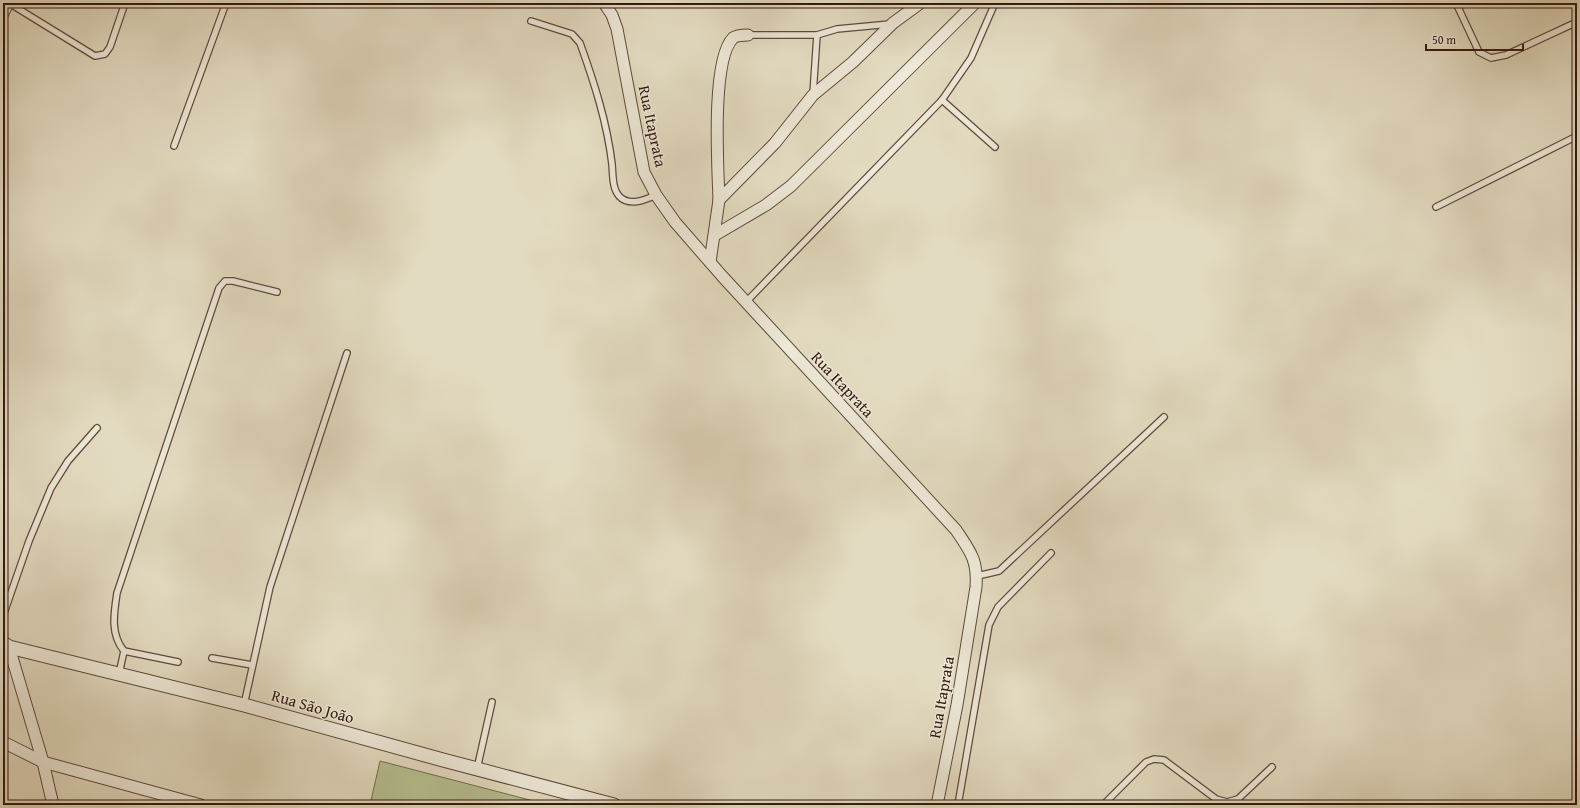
<svg xmlns="http://www.w3.org/2000/svg" width="1580" height="808" font-family="'Gentium Book Plus',serif">
  <rect width="100%" height="100%" fill="#e3dbc1"/>
  <filter id="stains"><feTurbulence type="fractalNoise" baseFrequency=".005" numOctaves="4"/><feColorMatrix values="0 0 0 0 .2 0 0 0 0 .09 0 0 0 0 .02 0 0 0 .5 -.17"/></filter>
  <radialGradient id="worn" r=".72"><stop offset=".6" stop-color="#630" stop-opacity="0"/><stop offset="1" stop-color="#630" stop-opacity=".3"/></radialGradient>
  <!-- green -->
  <path fill="#b6bf91" stroke="#746c50" d="M380,761L549,805H370Z"/>
  <g fill="none" stroke-linecap="round" stroke-linejoin="round">
    <!-- service casing -->
    <g stroke="#5f4a3c" stroke-width="8">
      <g id="service">
        <path d="M9,3L95,56L105,54L110,47L125,3"/>
        <path d="M1456,3L1479,52L1491,58L1506,55L1577,22"/>
        <path d="M531,21L572,34L580,43C594,82 607,122 612,164C613,174 612,188 619,196C629,207 645,200 656,195"/>
        <path d="M748,35H817L837,29L890,24"/>
        <path d="M813,94L817,35"/>
        <path d="M942,100L995,147"/>
        <path d="M174,146L226,3"/>
        <path d="M1436,207L1577,136"/>
        <path d="M746,302L942,100L971,58L995,3"/>
        <path d="M977,576L999,571L1164,417"/>
        <path d="M3,616L29,541L51,488L68,461L97,428"/>
        <path d="M212,658L252,665"/>
        <path d="M178,662L124,651C110,634 114,613 117,593L219,288L225,281H233L277,292"/>
        <path d="M119,674L124,651"/>
        <path d="M244,705L270,587L347,353"/>
        <path d="M477,769L492,702"/>
        <path d="M958,805L989,625L998,607L1051,553"/>
        <path d="M1103,805L1146,762L1154,759L1164,760L1216,799L1227,802L1238,799L1272,767"/>
      </g>
    </g>
    <!-- minor casing -->
    <g stroke="#5f4a3c" stroke-width="13">
      <g id="minor">
        <path d="M604,3L612,15L617,29L644,172L656,195L675,222L722,276L956,530C970,551 978,560 976,587L957,705L937,805"/>
        <path d="M3,13L8,3"/>
        <path d="M719,200C718,168 711,60 733,38C737,35 743,35 748,35"/>
        <path d="M715,235L766,205L791,186L975,3"/>
        <path d="M710,262L719,200L775,143L813,95L853,62L893,23L919,4"/>
        <path d="M9,647L43,762L53,805"/>
        <path d="M3,742L43,762L201,805"/>
      </g>
    </g>
    <!-- tertiary casing -->
    <g stroke="#5f4a3c" stroke-width="15">
      <path id="tertiary" d="M3,643L9,647L244,705L443,760L614,805"/>
    </g>
    <!-- service -->
    <use href="#service" stroke="#ede8d7" stroke-width="5.5"/>
    <!-- minor -->
    <use href="#minor" stroke="#ede8d7" stroke-width="11"/>
    <!-- tertiary -->
    <use href="#tertiary" stroke="#ede8d7" stroke-width="13"/>
  </g>
  <g text-anchor="middle" stroke-width="3" stroke-linejoin="round" paint-order="stroke">
    <!-- street labels -->
    <g font-size="16" fill="#331910" stroke="#ede8d7">
      <text transform="translate(653 126) rotate(78)" y="6">Rua Itaprata</text>
      <text transform="translate(843 384) rotate(47)" y="6">Rua Itaprata</text>
      <text transform="translate(941 697) rotate(-80)" y="6">Rua Itaprata</text>
      <text transform="translate(313 706) rotate(16)" y="6">Rua São João</text>
    </g>
  </g>
  <!-- margin -->
  <rect width="1580" height="808" fill="none" stroke="#e3dbc1" stroke-width="16"/>
  <rect x="4" y="4" width="1572" height="800" fill="none" stroke="#331910" stroke-width="2"/>
  <rect x="8" y="8" width="1564" height="792" fill="none" stroke="#331910"/>
  <!-- scale -->
  <path d="M1426 44v6h97v-6" fill="none" stroke="#331910" stroke-width="2"/>
  <text x="1432" y="44" font-size="12" fill="#331910" stroke="#ede8d7" stroke-width="3" paint-order="stroke">50 m</text>
  <rect width="100%" height="100%" filter="url(#stains)"/>
  <rect width="100%" height="100%" fill="url(#worn)"/>
</svg>
